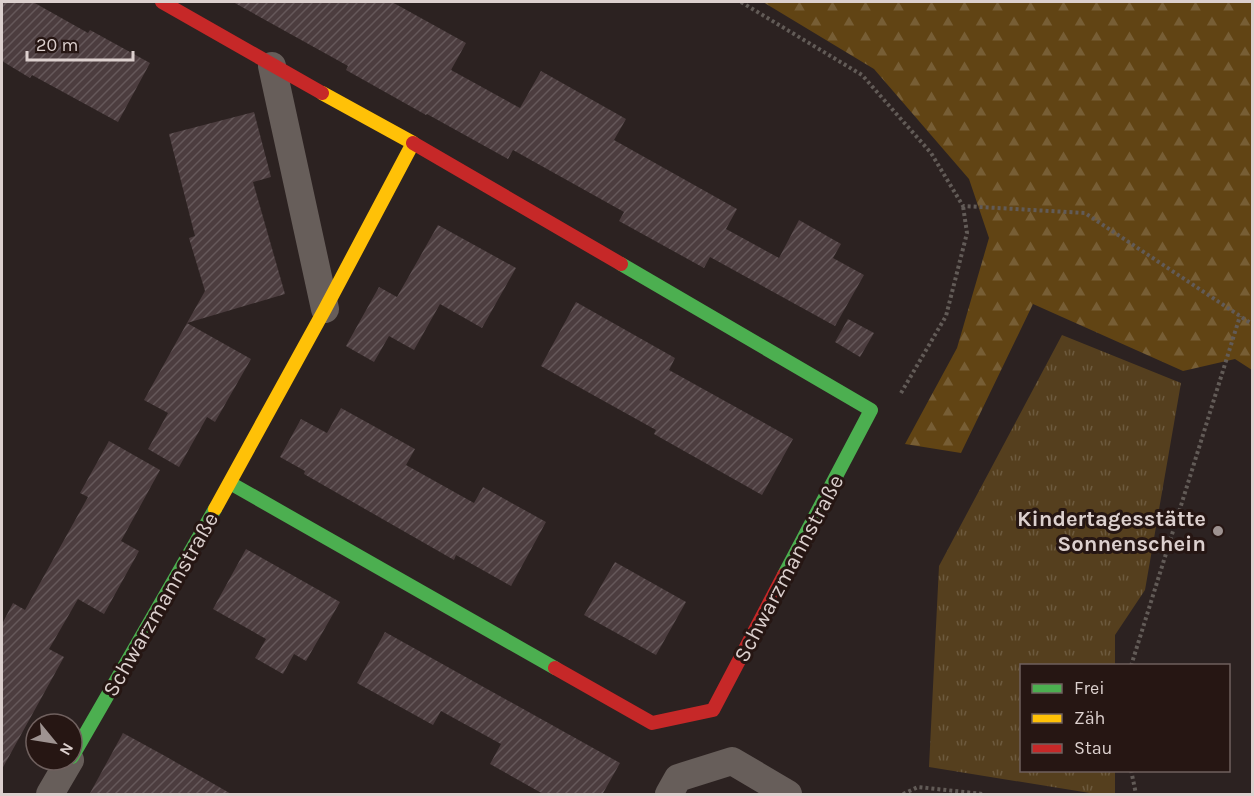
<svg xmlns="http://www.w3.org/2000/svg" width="1254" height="796" font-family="Karla,sans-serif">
  <defs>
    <pattern id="forest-firs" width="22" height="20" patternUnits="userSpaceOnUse" patternTransform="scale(1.5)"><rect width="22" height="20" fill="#614414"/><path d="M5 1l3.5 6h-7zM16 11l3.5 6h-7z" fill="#775e35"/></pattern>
    <pattern id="park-tufts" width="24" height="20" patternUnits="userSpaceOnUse" patternTransform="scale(1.5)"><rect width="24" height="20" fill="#553f1e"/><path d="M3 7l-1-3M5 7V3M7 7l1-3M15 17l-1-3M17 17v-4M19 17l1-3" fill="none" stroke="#6d5a3e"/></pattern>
    <pattern id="building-hatch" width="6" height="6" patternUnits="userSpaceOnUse" patternTransform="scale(1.5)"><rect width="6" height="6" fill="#4c3d3f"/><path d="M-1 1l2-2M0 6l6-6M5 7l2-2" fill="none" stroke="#65585a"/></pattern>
  </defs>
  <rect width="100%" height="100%" fill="#2c2221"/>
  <!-- forest -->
  <path fill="url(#forest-firs)" d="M763,2H1252V370L1235,359L1183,371L1033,304L961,453L905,444L957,348L989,238L969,179L874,69Z"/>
  <!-- park -->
  <path fill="url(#park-tufts)" d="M1062,335L1181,383L1145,590L1115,635V665L1022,666V770L1115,771V794H1096L929,767L939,566Z"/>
  <!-- building -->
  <g fill="url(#building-hatch)">
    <path d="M2,2H33L88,33L90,30L150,63L118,122L32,75L30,78L2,61Z"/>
    <path d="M233,2H392L466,43L451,70L520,108L541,71L626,119L614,140L737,209L726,229L779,258L799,220L841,244L833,258L864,275L835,326L710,257L704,268L619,221L624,212L513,150L508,159L427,114L426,115L346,70L348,66Z"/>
    <path d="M254,112L271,177L253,182L285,294L187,323L205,291L189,238L195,236L169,134Z"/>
    <path d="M438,225L516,268L482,328L440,304L414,350L389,336L374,362L346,346L379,287L397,297Z"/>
    <path d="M576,302L675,358L669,370L793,439L762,495L654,434L656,430L541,366Z"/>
    <path d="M848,319L874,333L860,357L835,342Z"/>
    <path d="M187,323L251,359L215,422L207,417L179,467L148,449L168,413L144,400Z"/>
    <path d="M341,408L415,449L406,465L474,503L483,487L546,522L511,586L456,555L454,560L304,474L305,471L280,457L301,419L327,433Z"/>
    <path d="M109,441L160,470L121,541L139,551L104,614L78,599L49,649L64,657L2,769V624L13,603L25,610L88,497L80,493Z"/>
    <path d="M246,549L340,602L306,661L294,654L283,674L255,658L266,639L213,609Z"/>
    <path d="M615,562L686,602L656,655L584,615Z"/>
    <path d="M385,632L620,763L602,795H545L490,764L501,744L441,711L433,725L357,683Z"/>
    <path d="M123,733L165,756L233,795H89Z"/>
  </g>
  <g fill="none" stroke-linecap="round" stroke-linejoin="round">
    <!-- path -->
    <g stroke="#625b57" stroke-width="4" stroke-dasharray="3 3" stroke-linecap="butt">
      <path d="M741,2L862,75L931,153L963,206L1085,213L1252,324"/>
      <path d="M901,393L946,316L967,233L963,206"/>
      <path d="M1131,666L1240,316"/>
      <path d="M1131,770L1136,794"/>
      <path d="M903,794L918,787L983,794"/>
    </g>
    <!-- street -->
    <g stroke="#675e5a" stroke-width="28">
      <path d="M272,66L325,309"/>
      <path d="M50,794L70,760"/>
      <path d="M669,794L678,778L732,761L788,794"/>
    </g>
    <!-- fast -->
    <g stroke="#4caf50" stroke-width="14">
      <path d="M621,264L871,410L784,575"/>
      <path d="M230,483L555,668"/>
      <path d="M72,757L215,509"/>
    </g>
    <!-- slow -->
    <path stroke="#ffc107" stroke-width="14" d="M215,509L325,309L413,143L322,93"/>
    <!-- jam -->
    <g stroke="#c62828" stroke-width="14">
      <path d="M162,2L322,93"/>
      <path d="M413,143L621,264"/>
      <path d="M555,668L652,723L713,710L784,575"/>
    </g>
  </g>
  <!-- markers -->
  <circle fill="#9e9391" stroke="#261613" stroke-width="2" cx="1218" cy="531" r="6"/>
  <g text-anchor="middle" stroke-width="6" stroke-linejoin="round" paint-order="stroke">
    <!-- poi labels -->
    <g font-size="22" font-weight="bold" fill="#dcd0ce" stroke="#261613" text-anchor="end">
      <text x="1206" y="526">Kindertagesstätte<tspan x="1206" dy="25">Sonnenschein</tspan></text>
    </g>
    <!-- street labels -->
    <g font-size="22" fill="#dcd0ce" stroke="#261613">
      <text transform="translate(788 568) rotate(-62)" y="8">Schwarzmannstraße</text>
      <text transform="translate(160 604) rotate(-60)" y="8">Schwarzmannstraße</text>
    </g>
  </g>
  <!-- border -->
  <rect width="1254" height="796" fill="none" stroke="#dcd0ce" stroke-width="6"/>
  <!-- legend -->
  <rect x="1020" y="664" width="210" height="108" fill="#261613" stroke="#6f605e" stroke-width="1.5"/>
  <rect x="1032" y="684" width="30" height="9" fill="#4caf50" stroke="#6f605e" stroke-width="1.5"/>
  <text x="1074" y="694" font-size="18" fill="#dcd0ce">Frei</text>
  <rect x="1032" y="714" width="30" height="9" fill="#ffc107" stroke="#6f605e" stroke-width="1.5"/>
  <text x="1074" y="724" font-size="18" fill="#dcd0ce">Zäh</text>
  <rect x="1032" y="744" width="30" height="9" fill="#c62828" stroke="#6f605e" stroke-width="1.5"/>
  <text x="1074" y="754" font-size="18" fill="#dcd0ce">Stau</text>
  <!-- north arrow -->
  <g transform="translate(54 742) rotate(120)"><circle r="28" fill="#261613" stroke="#6f605e" stroke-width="1.5"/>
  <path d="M0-4.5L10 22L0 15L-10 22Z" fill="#9e9391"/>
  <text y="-9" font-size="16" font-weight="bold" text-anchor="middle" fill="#dcd0ce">N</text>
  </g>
  <!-- scale -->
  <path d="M27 51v9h106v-9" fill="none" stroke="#dcd0ce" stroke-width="3"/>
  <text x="36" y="51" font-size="18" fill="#dcd0ce" stroke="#261613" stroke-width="4.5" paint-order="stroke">20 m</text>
</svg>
